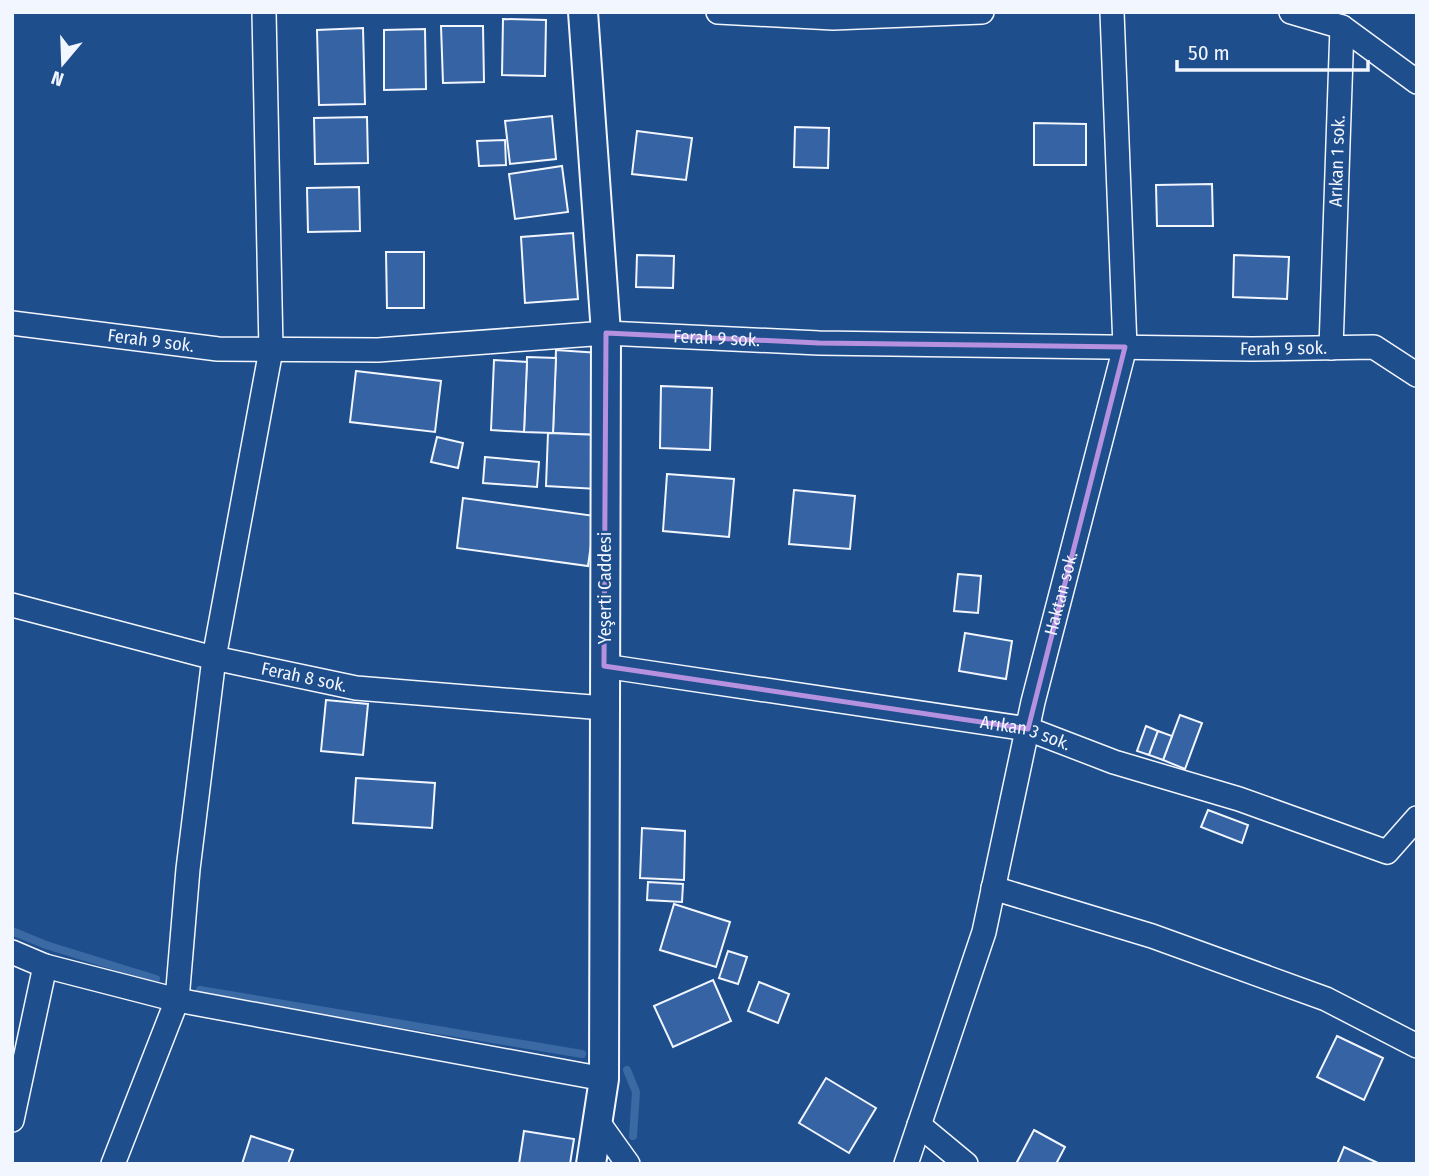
<svg xmlns="http://www.w3.org/2000/svg" width="1429" height="1176" font-family="'Fira Sans Condensed',sans-serif">
  <rect width="100%" height="100%" fill="#1f4e8c"/>
  <g fill="none" stroke-linecap="round" stroke-linejoin="round">
    <!-- stream -->
    <g stroke="#3b69a3" stroke-width="8">
      <path d="M12,931L46,945L156,979"/>
      <path d="M200,990L582,1054"/>
      <path d="M627,1070L636,1092L633,1136"/>
    </g>
  </g>
  <!-- building -->
  <g fill="#3563a3" stroke="#f2f6ff" stroke-width="2">
    <path d="M503,19L546,20L545,76L502,75Z"/>
    <path d="M441,26H483L484,82L443,83Z"/>
    <path d="M363,28L365,104L319,105L317,30Z"/>
    <path d="M425,29L426,89L384,90V30Z"/>
    <path d="M552,116L556,159L510,164L505,121Z"/>
    <path d="M367,117L368,163L315,164L314,118Z"/>
    <path d="M1034,123L1086,124V165H1034Z"/>
    <path d="M795,127L829,128L828,168L794,167Z"/>
    <path d="M637,131L692,138L686,180L632,174Z"/>
    <path d="M505,140L506,165L479,166L477,141Z"/>
    <path d="M562,166L568,212L515,219L509,174Z"/>
    <path d="M1212,184L1213,226H1157L1156,185Z"/>
    <path d="M359,187L360,231L308,232L307,188Z"/>
    <path d="M573,233L578,299L525,303L521,237Z"/>
    <path d="M386,252H424V308H387Z"/>
    <path d="M637,255L674,256L673,288L636,287Z"/>
    <path d="M1234,255L1289,257L1287,299L1233,297Z"/>
    <path d="M556,350L599,353L596,435L553,433Z"/>
    <path d="M527,357L556,358L553,433L524,432Z"/>
    <path d="M494,360L527,362L524,432L491,430Z"/>
    <path d="M356,371L441,381L435,432L350,422Z"/>
    <path d="M661,386L712,388L710,450L660,448Z"/>
    <path d="M548,433L600,435L597,489L546,486Z"/>
    <path d="M437,437L463,443L458,468L431,462Z"/>
    <path d="M485,457L539,462L537,487L483,483Z"/>
    <path d="M667,474L734,479L729,537L663,531Z"/>
    <path d="M794,490L855,496L850,549L789,544Z"/>
    <path d="M463,498L595,516L588,566L457,548Z"/>
    <path d="M958,574L981,576L978,613L954,611Z"/>
    <path d="M965,633L1012,641L1006,679L959,671Z"/>
    <path d="M326,700L368,704L363,755L321,751Z"/>
    <path d="M1180,715L1202,723L1185,769L1163,760Z"/>
    <path d="M1146,726L1158,731L1149,755L1137,751Z"/>
    <path d="M1158,731L1172,736L1163,760L1149,755Z"/>
    <path d="M356,778L435,783L432,828L353,823Z"/>
    <path d="M1208,810L1248,825L1242,843L1201,827Z"/>
    <path d="M642,828L685,831L684,880L640,878Z"/>
    <path d="M648,882L683,884L682,902L647,900Z"/>
    <path d="M674,904L730,922L716,967L660,950Z"/>
    <path d="M728,951L747,957L738,984L719,978Z"/>
    <path d="M713,980L731,1021L673,1047L654,1006Z"/>
    <path d="M759,982L789,994L778,1023L748,1011Z"/>
    <path d="M1337,1036L1383,1058L1364,1100L1317,1077Z"/>
    <path d="M826,1078L876,1108L849,1153L799,1123Z"/>
    <path d="M1034,1130L1065,1147L1056,1164H1016Z"/>
    <path d="M524,1131L574,1139L570,1164H519Z"/>
    <path d="M251,1136L293,1150L288,1164H242Z"/>
    <path d="M1344,1147L1380,1164H1337Z"/>
  </g>
  <g fill="none" stroke-linecap="round" stroke-linejoin="round">
    <!-- minor casing -->
    <g stroke="#f2f6ff" stroke-width="26">
      <g id="minor">
        <path d="M718,12L833,18L982,12"/>
        <path d="M1291,12L1342,27L1331,348"/>
        <path d="M1342,27L1417,82"/>
        <path id="s1" d="M12,323L218,349L378,350L606,333L819,343L1252,349L1374,347L1417,375"/>
        <path id="s2" d="M12,605L214,658L356,688L604,708"/>
        <path id="s3" d="M604,666L1028,729L1114,762L1239,799L1387,852L1417,818"/>
        <path d="M993,888L1152,936L1326,999L1417,1046"/>
        <path d="M12,952L45,966L177,1000L604,1079"/>
        <path d="M12,1120L45,966"/>
        <path d="M598,1122L628,1164"/>
        <path d="M919,1125L966,1164"/>
        <path d="M113,1164L177,1000L188,869L214,658L271,350L264,12"/>
        <path id="s4" d="M906,1164L984,932L1033,702L1125,347L1112,12"/>
      </g>
    </g>
    <!-- tertiary casing -->
    <g stroke="#f2f6ff" stroke-width="32">
      <path id="tertiary" d="M583,12L606,333L604,1079L591,1164"/>
    </g>
    <!-- minor -->
    <use href="#minor" stroke="#1f4e8c" stroke-width="23"/>
    <!-- tertiary -->
    <use href="#tertiary" stroke="#1f4e8c" stroke-width="28"/>
  </g>
  <!-- marked area -->
  <path fill="none" stroke="#b691df" stroke-width="5" stroke-linejoin="round" d="M606,333L819,343L1125,347L1028,729L604,666Z"/>
  <g text-anchor="middle" stroke-width="5" stroke-linejoin="round" paint-order="stroke">
    <!-- street labels -->
    <g font-size="18" fill="#f2f6ff" stroke="#1f4e8c">
      <text transform="translate(1337 161) rotate(-88)" y="6">Arıkan 1 sok.</text>
      <text dy="6" stroke="none"><textPath href="#s1" startOffset="707">Ferah 9 sok.</textPath></text>
      <text dy="6" stroke="none"><textPath href="#s1" startOffset="140">Ferah 9 sok.</textPath></text>
      <text dy="6" stroke="none"><textPath href="#s1" startOffset="1274">Ferah 9 sok.</textPath></text>
      <text transform="translate(605 588) rotate(-90)" y="6">Yeşerti Caddesi</text>
      <text dy="6" stroke="none"><textPath href="#s4" startOffset="592">Haktan sok.</textPath></text>
      <text dy="6" stroke="none"><textPath href="#s2" startOffset="301">Ferah 8 sok.</textPath></text>
      <text dy="6" stroke="none"><textPath href="#s3" startOffset="427">Arıkan 3 sok.</textPath></text>
    </g>
  </g>
  <!-- border -->
  <rect width="1429" height="1176" fill="none" stroke="#f2f6ff" stroke-width="28"/>
  <!-- north arrow -->
  <g transform="translate(63 63) rotate(199)" stroke="#1f4e8c" stroke-width="5" paint-order="stroke">
  <path d="M0-5L12 26L0 18L-12 26Z" fill="#f2f6ff"/>
  <text y="-10" font-size="19" font-weight="bold" text-anchor="middle" fill="#f2f6ff">N</text>
  </g>
  <!-- scale -->
  <path d="M1177 60v10h191v-10" fill="none" stroke="#f2f6ff" stroke-width="3.5"/>
  <text x="1188" y="60" font-size="21" fill="#f2f6ff" stroke="#1f4e8c" stroke-width="5" paint-order="stroke">50 m</text>
</svg>
